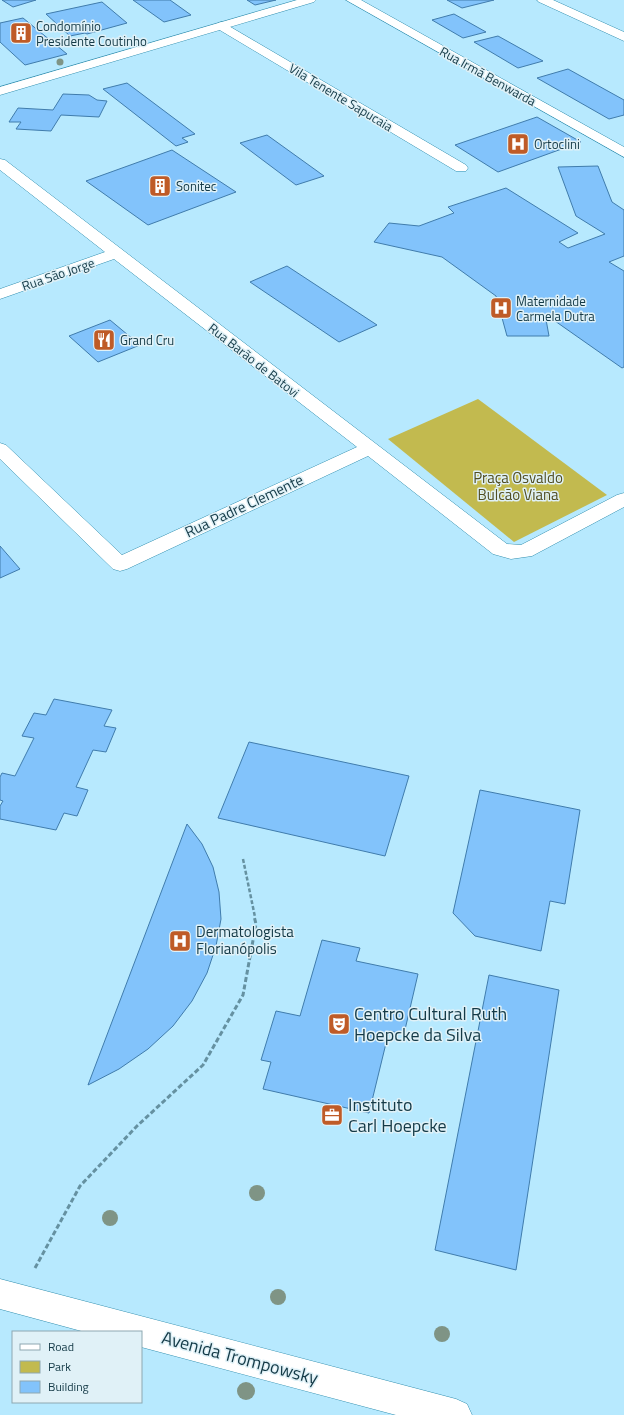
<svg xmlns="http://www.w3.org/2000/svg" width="624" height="1415" font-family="'Titillium Web',sans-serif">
  <rect width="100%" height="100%" fill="#b7e9fe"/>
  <!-- green -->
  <path fill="#c2ba4f" d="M478,399L607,495L514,542L388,439Z"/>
  <!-- building -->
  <g fill="#82c3fb" stroke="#407cac">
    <path d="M2,0H36L13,7Z"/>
    <path d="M133,0H170L191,15L164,22Z"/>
    <path d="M247,0H276L255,5Z"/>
    <path d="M447,0H494L462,8Z"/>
    <path d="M102,2L127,23L87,34L85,33L70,36L46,14Z"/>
    <path d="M454,14L486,32L463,38L432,20Z"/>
    <path d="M23,18L67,54L25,65L0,42V23Z"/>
    <path d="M498,36L543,61L518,68L474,42Z"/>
    <path d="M568,69L624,100V115L609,119L537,78Z"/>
    <path d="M127,83L195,134L182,138L188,142L176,146L103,89Z"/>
    <path d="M63,94L89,95L97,100L107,101L99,117L61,115L51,131L16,129L21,122H9L18,108L53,110Z"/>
    <path d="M537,117L581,142L498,172L455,145Z"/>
    <path d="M267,135L324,176L296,185L240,143Z"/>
    <path d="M172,150L236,192L148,225L86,181Z"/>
    <path d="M598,166L612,202L624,210V256L609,262L624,271V367L622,368L545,314L549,336H507L496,296L442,257L374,242L389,223L419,226L454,213L448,207L506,188L578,233L559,242L568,248L605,234L576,216L558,167Z"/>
    <path d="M287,266L377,325L339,342L250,282Z"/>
    <path d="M110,320L140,345L98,362L69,336Z"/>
    <path d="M0,546L20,569L0,578Z"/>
    <path d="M54,699L112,710L104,726L116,728L106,752L93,750L76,787L88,790L77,816L64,813L56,830L0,819V806L3,801L0,800V777L2,773L15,776L34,738L22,736L34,713L46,715Z"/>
    <path d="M249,742L409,776L385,856L218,818Z"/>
    <path d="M480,790L580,810L565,904L550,901L541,951L475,936L453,913Z"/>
    <path d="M187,824L202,844L213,867L219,892L221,919L216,946L207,973L192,1001L173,1026L148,1049L119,1069L88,1085Z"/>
    <path d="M322,940L360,948L356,961L418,974L404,1034L389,1031L369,1113L263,1089L271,1062L261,1060L276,1011L300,1016Z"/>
    <path d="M489,975L559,990L516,1270L435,1250Z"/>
  </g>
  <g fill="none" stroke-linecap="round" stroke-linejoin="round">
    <!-- street casing -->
    <g stroke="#318eae" stroke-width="1">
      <g id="street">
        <path d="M346,0H361L624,147V157Z"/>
        <path d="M537,0H553L624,32V41L539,2Z"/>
        <path d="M222,22L466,165L468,168L466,171H456L218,29L216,26L218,23Z"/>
        <path d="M0,159L5,160L507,544L521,545L617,495L624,493V507L532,556L511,559L493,554L368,456L127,569L120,571L113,569L0,459V443L6,445L122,555L357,447L114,259L0,299V289L105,252L0,170Z"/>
      </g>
    </g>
    <!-- secondary casing -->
    <g stroke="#318eae" stroke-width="1">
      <g id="secondary">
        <path d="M297,0H316L314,2L0,95V87Z"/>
        <path d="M0,1279L456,1399L467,1404L472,1415H396L141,1347V1332H85L0,1309Z"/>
      </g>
    </g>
    <!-- path-far1 -->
    <path stroke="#6591a1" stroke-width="2.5" stroke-dasharray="4 2" stroke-linecap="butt" d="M243,859L255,917"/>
    <!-- path -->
    <path stroke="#6591a1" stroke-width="3" stroke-dasharray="5 2.5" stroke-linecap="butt" d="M35,1268L80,1186L137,1126L203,1065L243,995L256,924L254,916"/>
    <!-- street -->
    <use href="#street" fill="#fff" fill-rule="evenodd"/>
    <!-- secondary -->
    <use href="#secondary" fill="#fff" fill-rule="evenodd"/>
  </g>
  <!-- trees -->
  <g fill="#7f9485">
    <circle cx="136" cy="41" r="3.5"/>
    <circle cx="60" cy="62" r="3.5"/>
    <circle cx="257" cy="1193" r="8"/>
    <circle cx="110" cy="1218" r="8"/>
    <circle cx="278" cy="1297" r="8"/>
    <circle cx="442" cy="1334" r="8"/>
    <circle cx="246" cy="1391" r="9"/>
  </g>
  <!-- icons -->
  <defs>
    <g id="building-square" transform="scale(1.15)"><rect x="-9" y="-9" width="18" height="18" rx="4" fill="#bf5b27" stroke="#e0f1f7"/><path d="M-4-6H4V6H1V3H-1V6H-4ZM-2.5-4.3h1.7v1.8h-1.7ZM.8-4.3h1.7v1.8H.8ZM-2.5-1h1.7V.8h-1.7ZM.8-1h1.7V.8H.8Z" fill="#fff"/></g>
    <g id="hospital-square" transform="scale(1.15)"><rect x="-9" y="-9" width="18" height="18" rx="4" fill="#bf5b27" stroke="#e0f1f7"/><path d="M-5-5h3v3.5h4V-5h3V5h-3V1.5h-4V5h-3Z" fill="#fff"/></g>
    <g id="restaurant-square" transform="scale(1.15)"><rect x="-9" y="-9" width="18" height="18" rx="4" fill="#bf5b27" stroke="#e0f1f7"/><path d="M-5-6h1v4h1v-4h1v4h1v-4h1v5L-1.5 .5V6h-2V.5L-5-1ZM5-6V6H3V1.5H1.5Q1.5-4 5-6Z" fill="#fff"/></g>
    <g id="theatre-square" transform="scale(1.15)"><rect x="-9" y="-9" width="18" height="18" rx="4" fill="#bf5b27" stroke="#e0f1f7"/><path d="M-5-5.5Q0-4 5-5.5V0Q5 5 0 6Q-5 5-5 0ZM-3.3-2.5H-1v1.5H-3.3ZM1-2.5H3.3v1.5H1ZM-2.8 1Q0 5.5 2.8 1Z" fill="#fff"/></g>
    <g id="office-square" transform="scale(1.15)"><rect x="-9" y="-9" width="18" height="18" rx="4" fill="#bf5b27" stroke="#e0f1f7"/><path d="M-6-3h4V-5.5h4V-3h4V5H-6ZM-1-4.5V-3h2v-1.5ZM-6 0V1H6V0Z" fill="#fff"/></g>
  </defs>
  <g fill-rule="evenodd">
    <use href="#building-square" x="21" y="33"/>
    <use href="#hospital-square" x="518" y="144"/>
    <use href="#building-square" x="160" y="186"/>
    <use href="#hospital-square" x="501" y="308"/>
    <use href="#restaurant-square" x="104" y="340"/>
    <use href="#hospital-square" x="180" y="941"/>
    <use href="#theatre-square" x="339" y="1024"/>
    <use href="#office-square" x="332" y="1115"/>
  </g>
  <g text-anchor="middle" stroke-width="3" stroke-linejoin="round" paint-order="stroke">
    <!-- far-poi labels -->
    <g font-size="13" fill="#143a47" stroke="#e0f1f7" text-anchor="start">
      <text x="36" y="31">Condomínio<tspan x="36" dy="15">Presidente Coutinho</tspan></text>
      <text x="534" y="149">Ortoclini</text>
      <text x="176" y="191">Sonitec</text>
      <text x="516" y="306">Maternidade<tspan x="516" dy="15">Carmela Dutra</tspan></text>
      <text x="120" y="345">Grand Cru</text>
    </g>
    <!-- far-street labels -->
    <g font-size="13" fill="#143a47" stroke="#e0f1f7">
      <text transform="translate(488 76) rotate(29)" y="5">Rua Irmã Benwarda</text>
      <text transform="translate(341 97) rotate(31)" y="5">Vila Tenente Sapucaia</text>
      <text transform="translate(58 274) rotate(-19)" y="5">Rua São Jorge</text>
      <text transform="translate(254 360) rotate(38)" y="5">Rua Barão de Batovi</text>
    </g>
    <!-- park labels -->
    <g font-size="15" fill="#514e22" stroke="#e0f1f7">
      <text x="518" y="483">Praça Osvaldo<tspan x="518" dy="17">Bulcão Viana</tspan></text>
    </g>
    <!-- street labels -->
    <g font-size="15" fill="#143a47" stroke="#e0f1f7">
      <text transform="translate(244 506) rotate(-25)" y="5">Rua Padre Clemente</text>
    </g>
    <!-- poi labels -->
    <g font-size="15" fill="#143a47" stroke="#e0f1f7" text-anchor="start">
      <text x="196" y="937">Dermatologista<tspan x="196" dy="17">Florianópolis</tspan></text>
    </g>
    <!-- near-poi labels -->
    <g font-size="18" fill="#143a47" stroke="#e0f1f7" text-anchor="start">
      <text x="354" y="1020">Centro Cultural Ruth<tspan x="354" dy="21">Hoepcke da Silva</tspan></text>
      <text x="348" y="1111">Instituto<tspan x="348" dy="21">Carl Hoepcke</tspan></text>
    </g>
    <!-- near-street labels -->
    <g font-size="18" fill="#143a47" stroke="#e0f1f7">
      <text transform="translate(240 1358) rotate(15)" y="6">Avenida Trompowsky</text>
    </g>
  </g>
  <!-- legend -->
  <rect x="12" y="1331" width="130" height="72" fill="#e0f1f7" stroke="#8ea8b1"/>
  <rect x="20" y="1344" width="20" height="6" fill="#ffffff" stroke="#8ea8b1"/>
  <text x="48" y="1351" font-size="12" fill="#143a47">Road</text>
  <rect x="20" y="1361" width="20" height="12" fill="#c2ba4f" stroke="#8ea8b1"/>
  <text x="48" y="1371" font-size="12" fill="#143a47">Park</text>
  <rect x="20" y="1381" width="20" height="12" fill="#82c3fb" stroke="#8ea8b1"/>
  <text x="48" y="1391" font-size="12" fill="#143a47">Building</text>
</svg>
